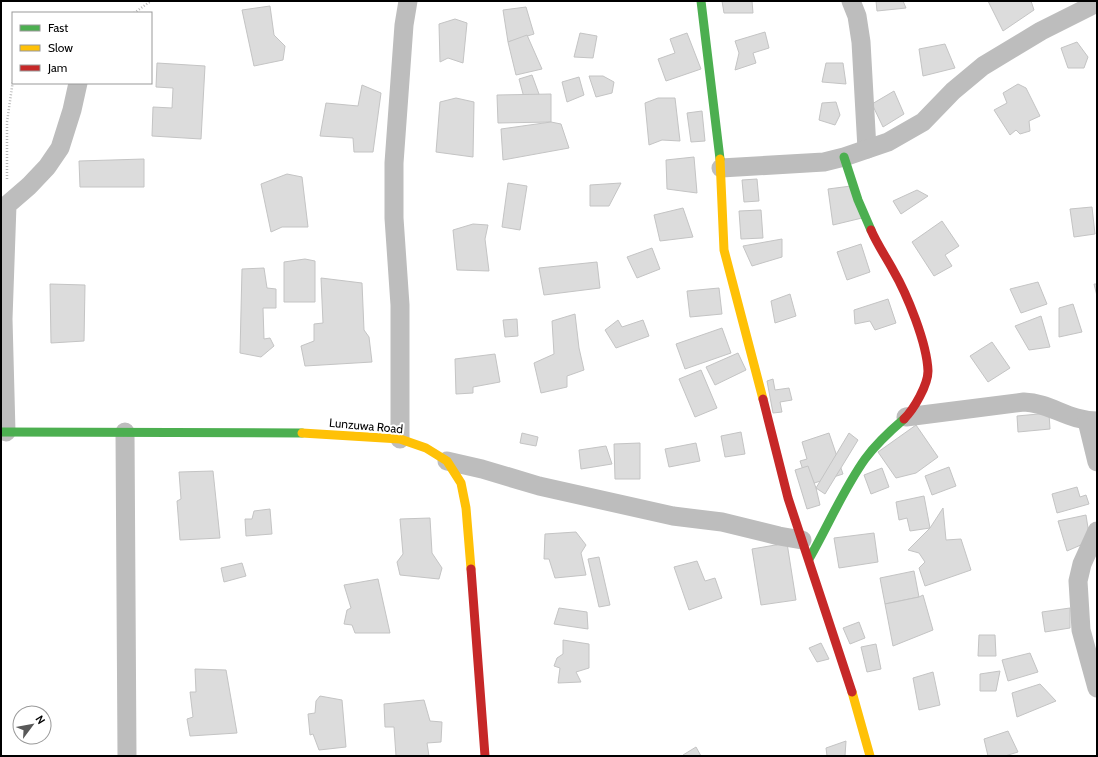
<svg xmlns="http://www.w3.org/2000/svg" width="1098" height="757" font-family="Cabin,sans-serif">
  <rect width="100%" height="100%" fill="#fff"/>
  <!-- building -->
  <g fill="#dcdcdc" stroke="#c4c4c4">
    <path d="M722,1H752L753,13H724Z"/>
    <path d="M876,1H903L906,8L877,11Z"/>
    <path d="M988,1H1031L1034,10L1003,31Z"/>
    <path d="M270,6L274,35L285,46L283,60L254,66L242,10Z"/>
    <path d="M526,7L534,34L508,42L503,10Z"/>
    <path d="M455,19L467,23L463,63L448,58L440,62L439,24Z"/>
    <path d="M765,32L769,48L753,53L756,63L735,70L739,53L735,41Z"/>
    <path d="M580,33L597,36L593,58L574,57Z"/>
    <path d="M687,33L701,69L666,81L658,59L675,53L670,39Z"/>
    <path d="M527,35L542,69L516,75L508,42Z"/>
    <path d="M1077,42L1088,57L1084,68H1068L1061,48Z"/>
    <path d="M945,44L955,68L923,76L919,49Z"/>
    <path d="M157,63L205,66L201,139L152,136L153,107L172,108L173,88L156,87Z"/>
    <path d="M826,63H843L846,84L822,82Z"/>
    <path d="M532,75L543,105H526L519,79Z"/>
    <path d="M589,76H603L614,82L612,93L596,97Z"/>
    <path d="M579,77L584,95L567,102L562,82Z"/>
    <path d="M1018,84L1026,88L1040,116L1029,121L1030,131L1020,134L1016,130L1010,135L994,110L1007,103L1003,93Z"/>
    <path d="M362,85L381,93L373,152H354L353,138L320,136L326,103L358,106Z"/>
    <path d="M894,91L904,114L883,127L872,104Z"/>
    <path d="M551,94V122L498,123L497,95Z"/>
    <path d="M456,98L474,102L473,157L436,152L440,102Z"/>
    <path d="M658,98H675L680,141L662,140L649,145L645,103Z"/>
    <path d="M836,102L840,115L835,125L819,120L822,103Z"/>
    <path d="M702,111L705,141L691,142L687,113Z"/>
    <path d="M551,122L561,124L569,148L503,160L501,129Z"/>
    <path d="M694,157L697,193L667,189L666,160Z"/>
    <path d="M144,159V187H80L79,161Z"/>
    <path d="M287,174L302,177L308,227H282L271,232L261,184Z"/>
    <path d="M757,179L759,201L744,202L742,180Z"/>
    <path d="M508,183L527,186L520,230L502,227Z"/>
    <path d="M621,183L609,206H590V185Z"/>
    <path d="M851,186L862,218L833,225L828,189Z"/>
    <path d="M917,190L928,196L901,214L893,201Z"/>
    <path d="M1092,207L1095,234L1074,237L1070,209Z"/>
    <path d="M683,208L693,237L660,241L654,215Z"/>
    <path d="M761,210L763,238L741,239L739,211Z"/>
    <path d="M942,221L959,246L945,255L952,266L934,276L912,242Z"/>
    <path d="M473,224L488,225L485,239L489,271L457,270L453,230Z"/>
    <path d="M782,239V257L752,266L743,246Z"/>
    <path d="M861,244L870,272L847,280L837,252Z"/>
    <path d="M652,248L660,269L637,278L627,257Z"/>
    <path d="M305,259L315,261V302H284V262Z"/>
    <path d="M597,262L600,288L544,295L539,268Z"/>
    <path d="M264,268L267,288L276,289V308H263L264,339L270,338L274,346L261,357L240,353L242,269Z"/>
    <path d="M321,278L362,283L364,330L369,337L372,362L305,366L301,346L314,341V324L323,323Z"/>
    <path d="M1038,282L1047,304L1021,313L1010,289Z"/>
    <path d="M50,284L85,285L84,341L51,343Z"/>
    <path d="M1094,284H1097V296Z"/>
    <path d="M719,288L722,314L690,317L687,291Z"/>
    <path d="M790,294L796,316L775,323L771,301Z"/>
    <path d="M888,299L896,323L875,330L870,321L855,324L854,310Z"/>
    <path d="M1073,304L1082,332L1059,337V308Z"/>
    <path d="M575,314L579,348L584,370L567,376V387L541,393L534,363L554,354L552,321Z"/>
    <path d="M1041,316L1050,347L1029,350L1015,326Z"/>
    <path d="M517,319L518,336L505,337L503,320Z"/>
    <path d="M618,320L622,327L643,320L649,336L616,348L605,330Z"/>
    <path d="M722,328L731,353L685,369L676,344Z"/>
    <path d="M992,342L1010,368L988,382L970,356Z"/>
    <path d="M738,353L746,370L715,385L706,367Z"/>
    <path d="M495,354L500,382L473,387V393L456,394L455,359Z"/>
    <path d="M701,370L717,408L695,417L679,379Z"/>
    <path d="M773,379L775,390L789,388L792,400L780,402L782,412L773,413L767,381Z"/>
    <path d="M1049,413L1050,429L1018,432L1017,416Z"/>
    <path d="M916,425L938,457L916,473L896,478L878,452Z"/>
    <path d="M741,432L745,454L725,457L721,436Z"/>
    <path d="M522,433L538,437L536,446L520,443Z"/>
    <path d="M829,433L843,474L808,485L800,461L807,459L802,442Z"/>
    <path d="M849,433L858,440L825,494L816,488Z"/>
    <path d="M640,443V479H615L614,444Z"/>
    <path d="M696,443L700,461L669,467L665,449Z"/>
    <path d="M606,446L612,464L581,469L579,450Z"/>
    <path d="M808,466L816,488L820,505L807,509L795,470Z"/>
    <path d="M949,467L956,486L932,495L925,476Z"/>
    <path d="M882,468L889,487L871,494L864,475Z"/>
    <path d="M213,471L220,538L180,540L177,501L181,499L179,472Z"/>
    <path d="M1077,487L1080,497L1086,495L1089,504L1057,513L1052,494Z"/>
    <path d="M924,496L930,528L910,531L907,518L899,520L896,502Z"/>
    <path d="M943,508L946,540L961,539L971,570L925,586L919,568L925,562L919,553L908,550L930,528Z"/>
    <path d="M270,509L272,534L246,536L245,519H252L254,511Z"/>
    <path d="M1086,515L1090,541L1067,551L1058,521Z"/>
    <path d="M430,518L432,553L442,568L439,579L400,575L397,562L403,554L400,519Z"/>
    <path d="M576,532L586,545L581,553L586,575L555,578L549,559H544L545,534Z"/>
    <path d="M874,533L878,562L839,568L834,538Z"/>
    <path d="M787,543L796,600L761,605L752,549Z"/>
    <path d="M599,557L610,605L599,607L588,559Z"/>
    <path d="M697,561L705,581L715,578L722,598L689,610L674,567Z"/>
    <path d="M242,563L246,576L224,582L221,568Z"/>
    <path d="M914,571L919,597L885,604L880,578Z"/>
    <path d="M378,579L390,633H355L352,625L344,624L347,610L351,608L344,585Z"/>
    <path d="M923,595L933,630L893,646L885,604L919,597Z"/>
    <path d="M559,608L587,612L588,629L554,624Z"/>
    <path d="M1070,608V628L1045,632L1042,612Z"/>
    <path d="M859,622L865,638L850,644L843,628Z"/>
    <path d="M979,635H995L996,656H978Z"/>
    <path d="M563,640L589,644V668L576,672L581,682L558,683L560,668L554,666L557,658L563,654Z"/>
    <path d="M821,643L829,659L817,662L809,648Z"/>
    <path d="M876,644L881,669L867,672L861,647Z"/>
    <path d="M1030,653L1038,672L1008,681L1002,660Z"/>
    <path d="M195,669L226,670L237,733L190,736L187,719L193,717L190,692H196Z"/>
    <path d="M1000,671L996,691H980V674Z"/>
    <path d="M933,672L940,705L919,710L913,678Z"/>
    <path d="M1040,684L1056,701L1017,717L1012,693Z"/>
    <path d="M320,696L342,700L346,747L319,750L313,734L310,735L308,714L315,713L316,701Z"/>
    <path d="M424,700L430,721L442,722L441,742L427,743L429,756H396L394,727H385L384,704Z"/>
    <path d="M1008,731L1018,752L1005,756H988L984,739Z"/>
    <path d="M846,741L845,756H827L826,748Z"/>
    <path d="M696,747L701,756H683V755Z"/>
  </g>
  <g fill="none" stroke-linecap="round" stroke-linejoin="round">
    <!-- path -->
    <g stroke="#b8b8b8" stroke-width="2.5" stroke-dasharray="1 2" stroke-linecap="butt">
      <path d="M134,13L151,1"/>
      <path d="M7,179V122L13,80"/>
    </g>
    <!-- street -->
    <g stroke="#bdbdbd" stroke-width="19">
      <path d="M851,1L857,16L861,42L867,149"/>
      <path d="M721,168L824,162L844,157L888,142L923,122L953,91L983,66L1041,31L1097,3"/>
      <path d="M906,417L1024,402C1051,403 1068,421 1097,421"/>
      <path d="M1087,421L1097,462"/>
      <path d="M6,432L3,319L7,205L29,186L47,167L60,148L72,110L78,83"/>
      <path d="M125,432L127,756"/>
      <path d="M400,439V305L394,218V163L404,25L408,1"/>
      <path d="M447,461L482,469L539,486L673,516L722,522L779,536L802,540"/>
      <path d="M1097,531L1082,564L1078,581L1081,630L1097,688"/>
    </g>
    <!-- fast -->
    <g stroke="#4caf50" stroke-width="9">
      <path d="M701,1L720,159"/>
      <path d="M844,157L858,200L871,230"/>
      <path d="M1,432L302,433"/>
      <path d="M809,559C828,526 843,490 865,459C876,444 890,431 904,419"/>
    </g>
    <!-- slow -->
    <g stroke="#ffc107" stroke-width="9">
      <path d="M720,159L724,250L763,399"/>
      <path d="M302,433L400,439L426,448L447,461L461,483L466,508L471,569"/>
      <path d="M852,692L870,756"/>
    </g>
    <!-- jam -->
    <g stroke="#c62828" stroke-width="9">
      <path d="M871,230C877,244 886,257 893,270C907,294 927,343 928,371C928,385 914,409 904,419"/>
      <path d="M763,399L788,498L852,692"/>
      <path d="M471,569L485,756"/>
    </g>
  </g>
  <g text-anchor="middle" stroke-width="4" stroke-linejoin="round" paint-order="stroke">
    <!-- street labels -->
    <g font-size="12" fill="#000" stroke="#fff">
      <text transform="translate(366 426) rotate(5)" y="4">Lunzuwa Road</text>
    </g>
  </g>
  <!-- border -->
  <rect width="1098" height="757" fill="none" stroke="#000000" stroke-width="4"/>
  <!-- legend -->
  <rect x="12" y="12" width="140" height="72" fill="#ffffff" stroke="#999999"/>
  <rect x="20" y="25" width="20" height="6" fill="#4caf50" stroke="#999999"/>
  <text x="48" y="32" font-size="12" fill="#000000">Fast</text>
  <rect x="20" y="45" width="20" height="6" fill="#ffc107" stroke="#999999"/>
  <text x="48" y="52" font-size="12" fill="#000000">Slow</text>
  <rect x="20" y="65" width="20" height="6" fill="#c62828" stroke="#999999"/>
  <text x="48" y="72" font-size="12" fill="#000000">Jam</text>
  <!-- north arrow -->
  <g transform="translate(32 725) rotate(58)"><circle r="19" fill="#ffffff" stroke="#999999"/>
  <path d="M0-3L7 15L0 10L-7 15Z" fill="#595959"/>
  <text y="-6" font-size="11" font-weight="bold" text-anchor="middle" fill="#000000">N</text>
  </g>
</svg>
